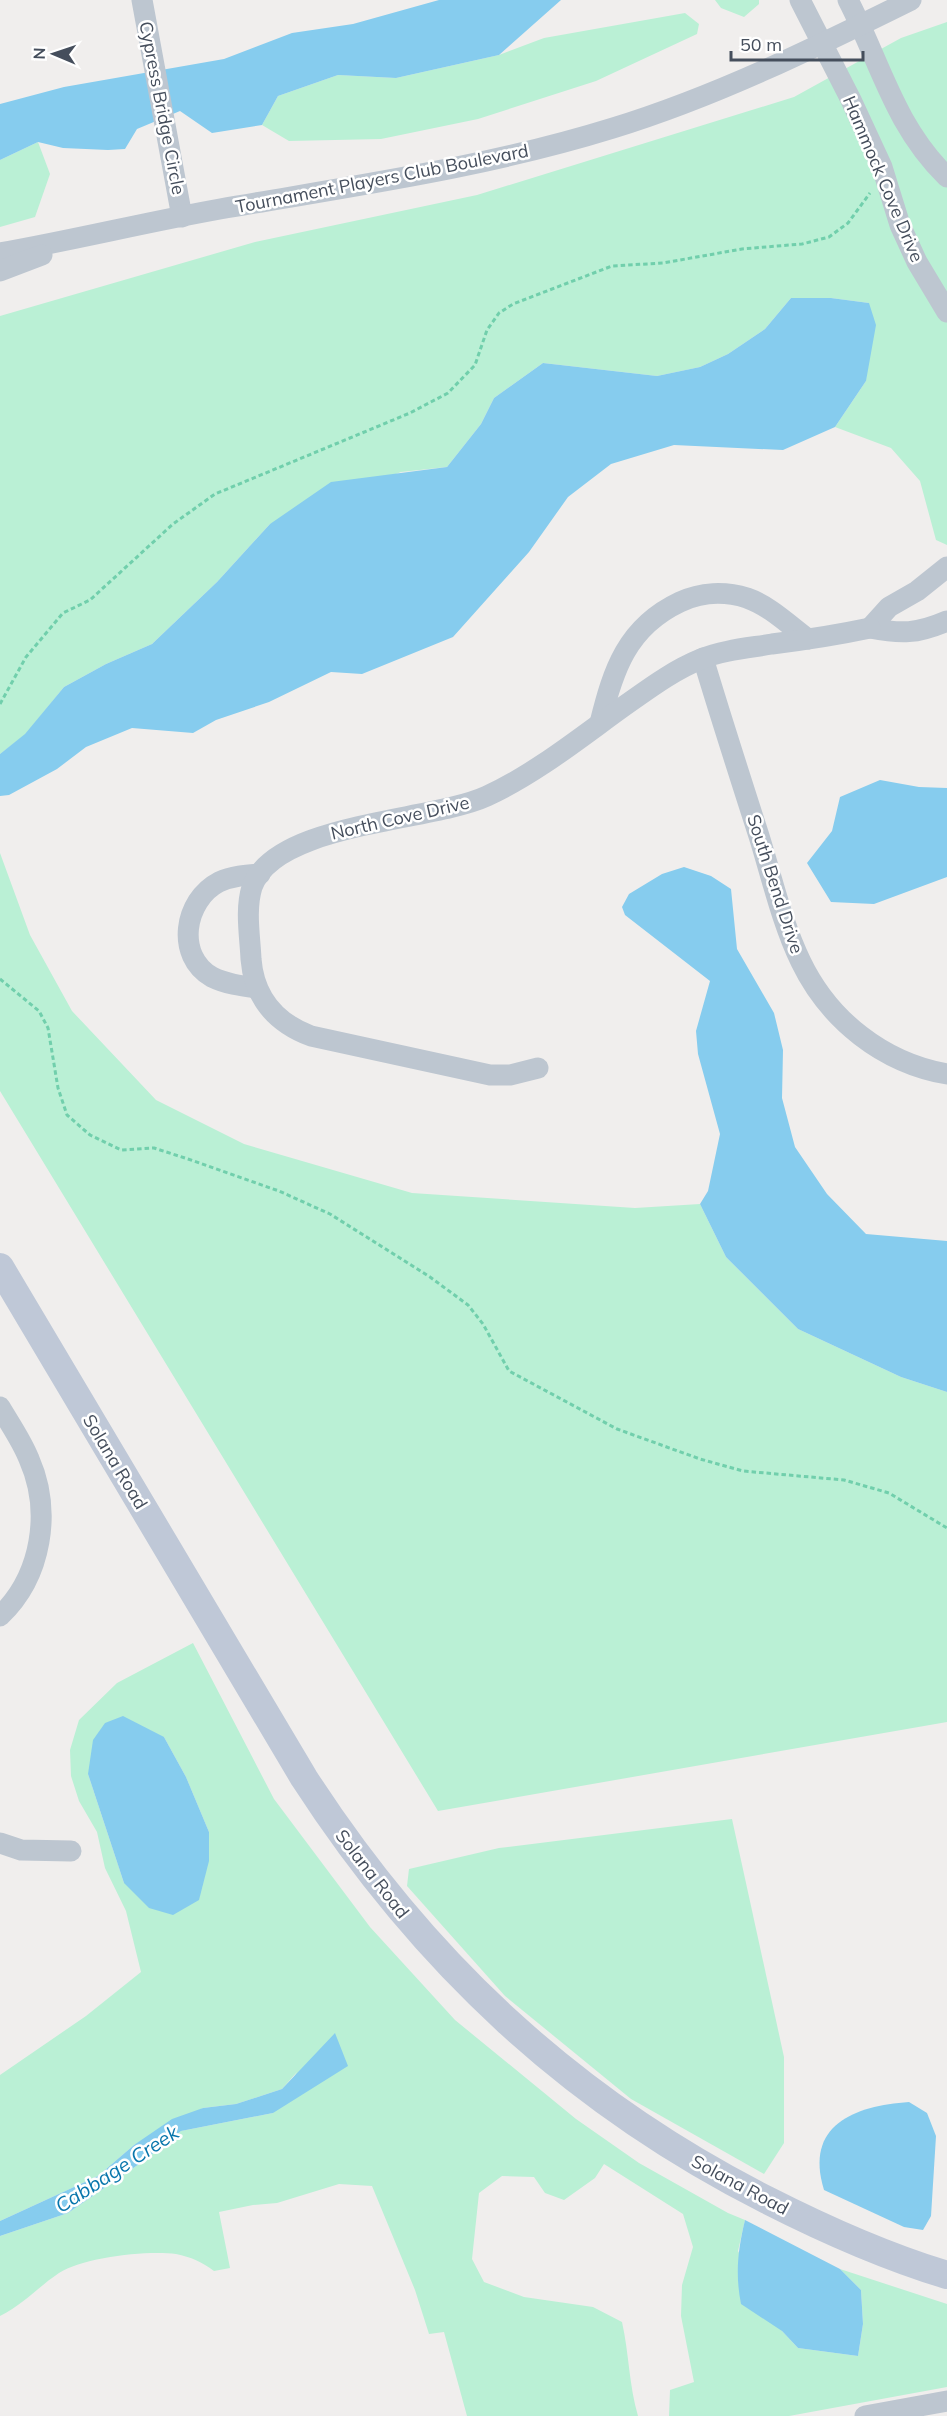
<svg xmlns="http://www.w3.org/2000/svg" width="947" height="2416" font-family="Mulish,sans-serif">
  <rect width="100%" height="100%" fill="#f0eeed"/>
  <!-- green -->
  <g fill="#baf0d5" fill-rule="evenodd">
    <path d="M715,0H759V4L744,17L721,8Z"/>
    <path d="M685,13L699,24L697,34L596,81L478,119L381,139L289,141L262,125L278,96L338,75L396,78L499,55L544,38Z"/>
    <path d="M947,22V545L936,540L920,481L891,448L835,427L866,381L869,303L831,298H791L765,329L728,354L700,367L657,376L543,363L494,398L481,424L447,467L401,472L270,524L217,582L152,644L106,664L64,687L25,735L0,754V316L255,242L477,195L794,97L901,38Z"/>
    <path d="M38,142L50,174L35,217L0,227V160Z"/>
    <path d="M0,853L30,935L72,1011L156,1100L244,1144L412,1193L635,1208L700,1204L726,1257L798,1329L901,1377L947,1392V1722L438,1811L0,1091Z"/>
    <path d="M193,1643L274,1799L370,1927L455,2020L576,2119L639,2163L728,2213L745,2220L738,2251L782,2331L798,2348L858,2356L863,2324L861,2290L840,2269L947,2304V2387L789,2416H669L670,2390L694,2382L681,2316L682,2285L693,2247L683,2214L604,2164L595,2178L564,2200L545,2193L534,2177L502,2176L479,2193L472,2259L484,2282L524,2297L593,2307L622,2322C629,2353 629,2386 638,2416H467L444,2332L429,2334L415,2290L372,2186L339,2184L277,2203L253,2205L219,2212L230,2268L214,2271C202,2262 191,2257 176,2254C148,2250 83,2257 59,2273C38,2287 24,2304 0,2316V2236L68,2213L142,2162L181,2131L273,2113L297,2072L282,2089L236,2104L203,2108L134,2145L98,2176L0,2221V2075L86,2016L141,1972L126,1911L105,1868L97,1832L79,1801L71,1776L70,1750L79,1720L117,1683ZM164,1737L186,1777L209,1832L124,1883L88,1774Z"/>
    <path d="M732,1819L784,2057V2143L764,2174L631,2099L505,1996L407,1886L409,1869L499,1848Z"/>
  </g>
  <!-- water -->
  <g fill="#86ccee">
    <path d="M439,0H561L499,55L396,78L338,75L278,96L262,125L212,133L180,111L137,129L125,149L108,150L63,148L38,142L0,160V104L64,87L224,59L292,33L353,24Z"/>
    <path d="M791,298H831L869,303L876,325L866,381L835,427L783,450L674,445L611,464L568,497L529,552L453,637L362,674L331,672L269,702L216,720L193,733L132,728L86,747L57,769L9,795L0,796V754L25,734L64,687L106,664L152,644L217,582L270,524L331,482L447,467L481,424L494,398L543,363L657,376L700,367L728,354L765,329Z"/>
    <path d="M880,780L919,787L947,788V877L874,904L831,902L807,863L832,831L840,797Z"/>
    <path d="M684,867L711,876L731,889L737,949L774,1013L783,1050L782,1098L795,1147L827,1194L866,1234L947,1241V1392L901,1377L798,1329L726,1257L700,1204L708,1191L720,1134L698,1054L696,1031L710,981L625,915L622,907L629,894L662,874Z"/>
    <path d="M123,1716L164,1737L186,1777L209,1832V1861L199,1900L173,1915L149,1908L124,1883L88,1774L93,1740L105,1723Z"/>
    <path d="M335,2033L348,2066L273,2113L181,2131L142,2162L68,2213L0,2236V2221L98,2176L134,2145L172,2119L203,2108L236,2104L282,2089Z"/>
    <path d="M909,2102L927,2113L936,2136L931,2216L923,2230L904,2227L824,2190C804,2125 854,2106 909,2102Z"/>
    <path d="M745,2220L840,2269L861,2290L863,2324L858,2356L798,2348L782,2331L741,2304C735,2274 738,2249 745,2220Z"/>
  </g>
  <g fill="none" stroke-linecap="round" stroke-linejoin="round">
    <!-- path -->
    <g stroke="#71cfac" stroke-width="3" stroke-dasharray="4.5 3" stroke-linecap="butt">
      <path d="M0,704L26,657L63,613L90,600L173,524L215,494L410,413L448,393L475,365L487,330L499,313L513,304L612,266L663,263L742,249L802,244L829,237L848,223L870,193"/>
      <path d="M0,979L39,1011L48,1028L58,1088L67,1115L90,1135L121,1150L154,1148L188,1159L279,1191L330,1214L430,1277L468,1305L483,1324L509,1371L617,1429L700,1459L743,1471L844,1480L889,1493L947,1528"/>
    </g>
    <!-- street -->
    <g stroke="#bdc6d0" stroke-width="21">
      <path d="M142,0L182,217"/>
      <path d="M800,0L851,100L882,167L900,225L917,262L947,312"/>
      <path d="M848,0C881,64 894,125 947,177"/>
      <path d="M0,253C74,240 147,222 220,209C352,186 484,168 613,128C717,96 814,48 911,0"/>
      <path d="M0,271L42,255"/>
      <path d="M947,567L917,591L889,607L870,628C901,634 917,634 947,621"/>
      <path d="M703,658C721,718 740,777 759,836C772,878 782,923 801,962C829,1020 883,1063 947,1074"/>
      <path d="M600,723C613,670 627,627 680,602C701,592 725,591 747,598C770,606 789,625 808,639"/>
      <path d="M257,988C242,986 226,984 212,977C175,956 184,900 219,882C232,876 246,875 260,874"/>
      <path d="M538,1068L510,1075H490L311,1036C276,1023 254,998 251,959C250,936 245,910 252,887C275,822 431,822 487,796C537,773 582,736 627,704C651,687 674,670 701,659C723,650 748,648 772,644C805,640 837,635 870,628"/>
      <path d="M0,1407C10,1424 22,1441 29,1459C52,1511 42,1576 0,1616"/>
      <path d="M0,1843L21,1850L71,1851"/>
      <path d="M865,2416L947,2401"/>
    </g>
    <!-- secondary -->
    <path stroke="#bfc8d7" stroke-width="28" d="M0,1267L304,1778C423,1962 572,2101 767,2200C826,2230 884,2256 947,2275"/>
  </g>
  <g text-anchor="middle" stroke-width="5" stroke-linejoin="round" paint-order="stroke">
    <!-- street labels -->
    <g font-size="18" fill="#454e5c" stroke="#fff">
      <text transform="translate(162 108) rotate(79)" y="6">Cypress Bridge Circle</text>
      <text transform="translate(382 179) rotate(-11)" y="6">Tournament Players Club Boulevard</text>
      <text transform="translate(883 179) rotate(67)" y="6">Hammock Cove Drive</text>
      <text transform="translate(400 818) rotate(-13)" y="6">North Cove Drive</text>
      <text transform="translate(775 884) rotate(72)" y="6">South Bend Drive</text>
      <text transform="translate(115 1462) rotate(59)" y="6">Solana Road</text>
      <text transform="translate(372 1874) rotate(52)" y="6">Solana Road</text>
      <text transform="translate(740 2185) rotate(28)" y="6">Solana Road</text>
    </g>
    <!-- water labels -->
    <g font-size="20" font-style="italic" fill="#0876ac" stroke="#fff">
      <text transform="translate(117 2169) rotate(-33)" y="7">Cabbage Creek</text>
    </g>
  </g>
  <!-- north arrow -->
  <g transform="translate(54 54) rotate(272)" stroke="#ffffff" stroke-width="4.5" paint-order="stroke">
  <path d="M0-4.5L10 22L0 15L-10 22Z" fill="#454e5c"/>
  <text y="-9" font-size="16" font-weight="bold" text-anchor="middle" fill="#454e5c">N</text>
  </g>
  <!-- scale -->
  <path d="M731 51v9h132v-9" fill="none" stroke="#454e5c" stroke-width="3"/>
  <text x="740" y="51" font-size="18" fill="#454e5c" stroke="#ffffff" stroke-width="4.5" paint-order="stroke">50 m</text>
</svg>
